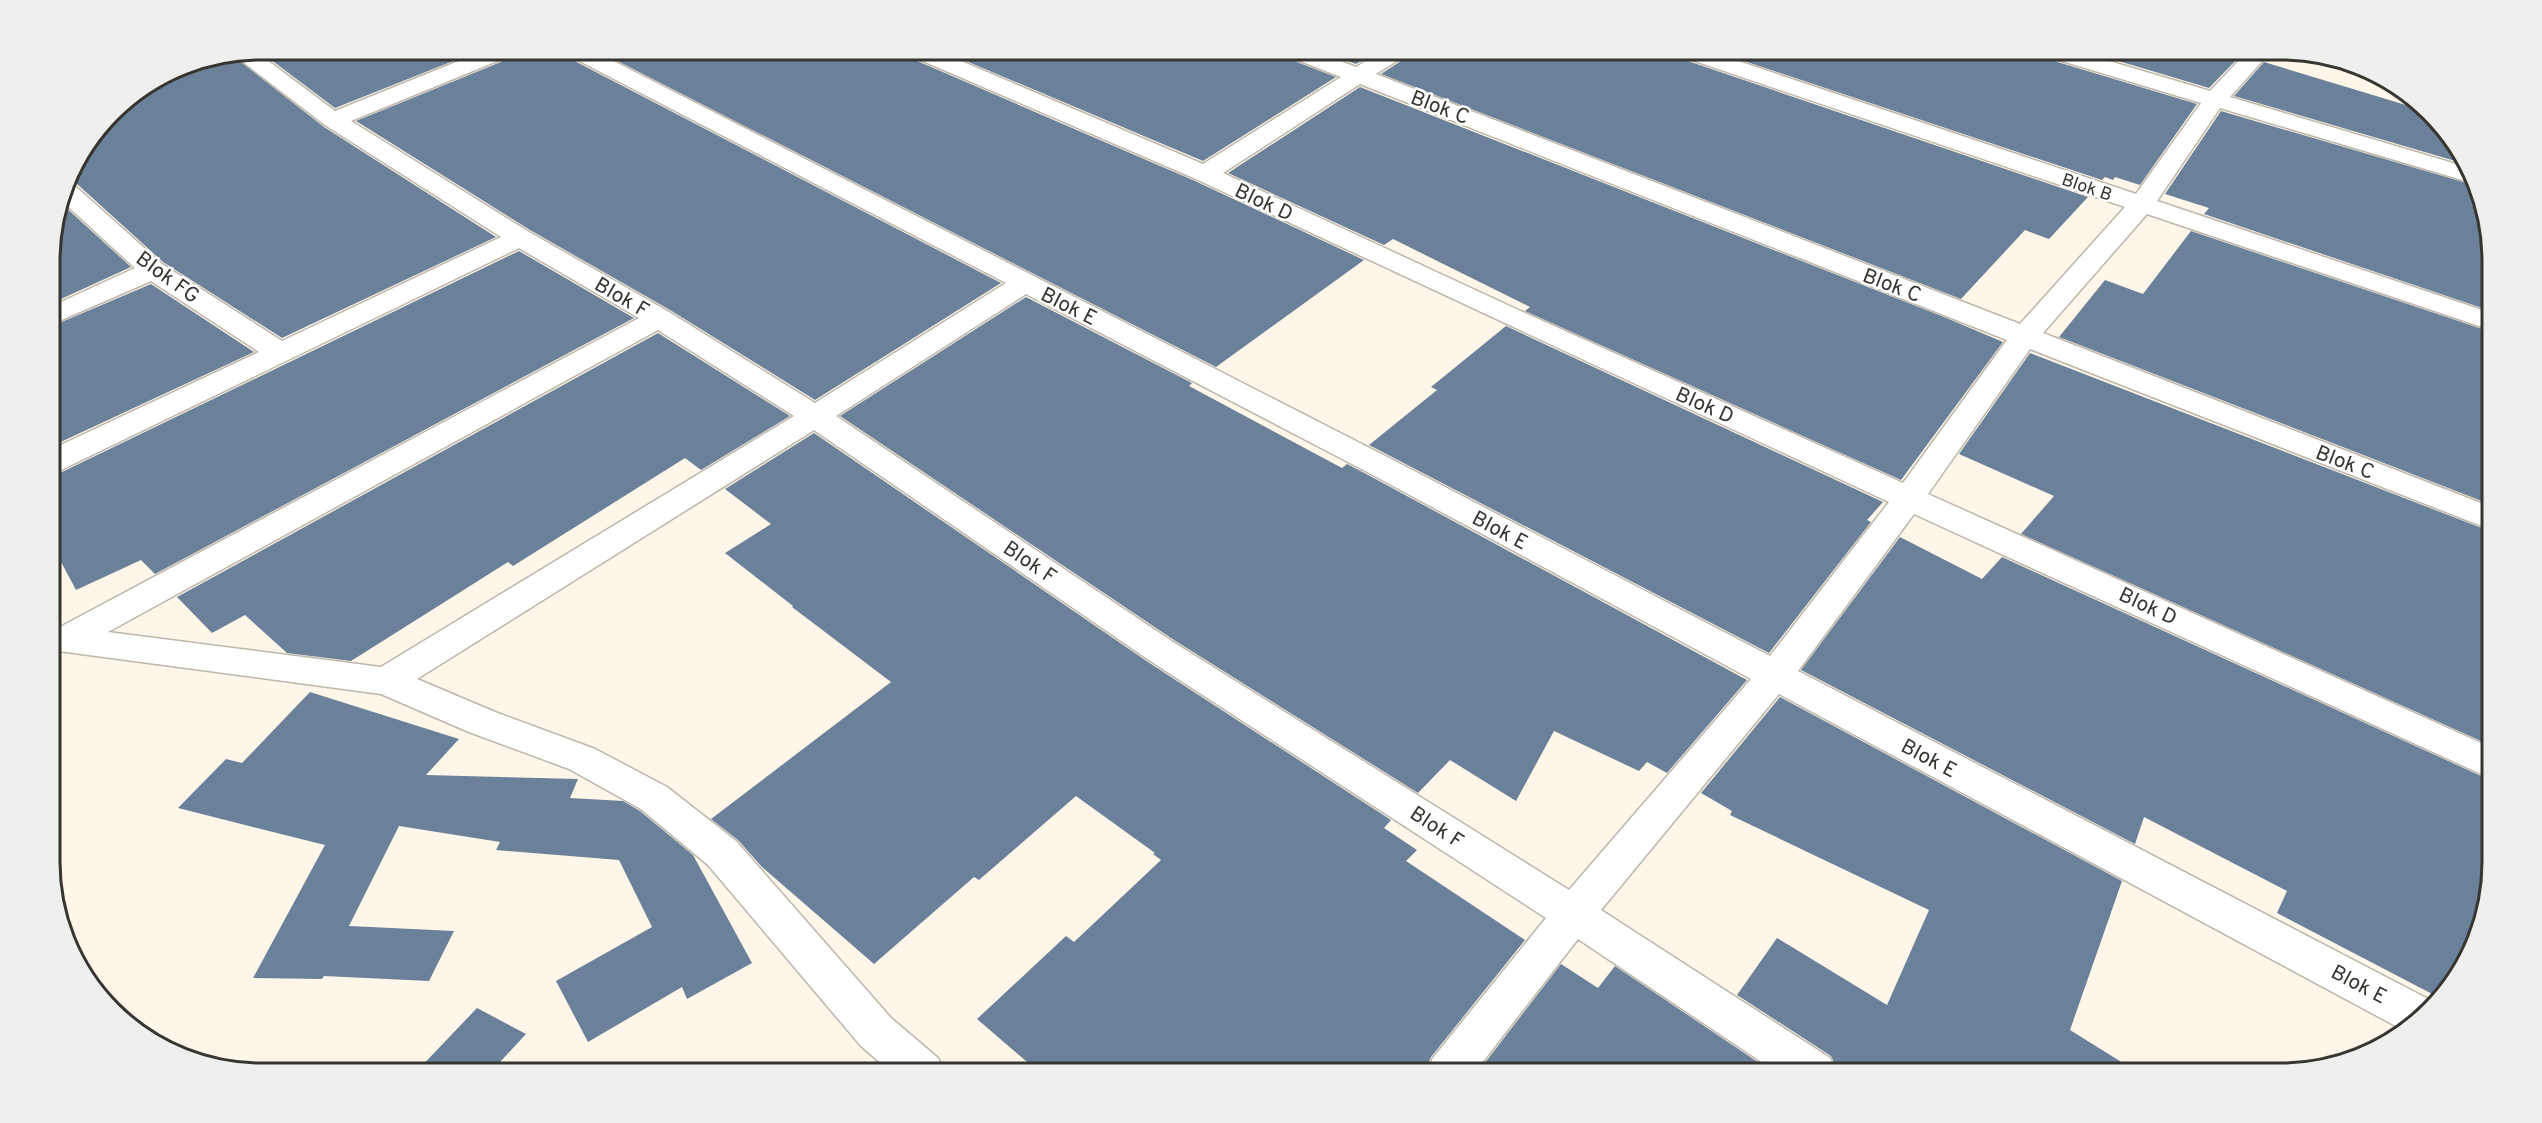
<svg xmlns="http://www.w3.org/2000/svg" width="2542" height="1123" font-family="Overpass,sans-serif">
  <rect width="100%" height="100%" fill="#fdf6e9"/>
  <!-- building -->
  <g fill="#6b8099">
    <path d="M258,50H481L335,108Z"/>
    <path d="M517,50H563L567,57L1001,283L815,400L670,310L530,230L356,121L513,57Z"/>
    <path d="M596,50H904L908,57L1195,181L1364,260L1216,367Z"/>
    <path d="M940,50H1280L1284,57L1336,77L1203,161Z"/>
    <path d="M1317,50H1380L1356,64Z"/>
    <path d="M1411,50H1672L1676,57L2088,197L2049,239L2025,230L1961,299L1381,74L1407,57Z"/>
    <path d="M1711,50H2025L2039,54L2041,57L2197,104L2140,185L2115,177L2113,180L2105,177L2102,180Z"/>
    <path d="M2114,50H2226L2242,54L2209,88L2105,57Z"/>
    <path d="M232,55L324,127L496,237L282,338L163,262L76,183L68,181L71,167L121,102L180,65Z"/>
    <path d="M2264,62L2419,109L2449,132L2462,163L2234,96Z"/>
    <path d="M1360,87L1944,317L2003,342L1901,480L1525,311L1530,307L1393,239L1384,245L1228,173Z"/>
    <path d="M2221,111L2470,184L2491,233V311L2204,214L2209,208L2165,194Z"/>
    <path d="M62,204L131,267L50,304V246Z"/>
    <path d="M2191,231L2491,332L2492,505L2059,337L2105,280L2143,294Z"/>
    <path d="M519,251L634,318L155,574L141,560L76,590L51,543L50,475L62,472Z"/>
    <path d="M151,284L254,352L50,447V327Z"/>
    <path d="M1026,297L1192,383L1189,386L1342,468L1347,464L1370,476L1747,680L1667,773L1647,762L1639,771L1554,731L1516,801L1450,760L1418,793L1174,640L840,416Z"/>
    <path d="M1506,326L1883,502L1867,520L1871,522L1769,653L1369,445L1437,390L1431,387Z"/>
    <path d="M658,333L790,416L701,470L685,458L513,566L508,562L351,661L287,653L245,615L212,633L177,597Z"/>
    <path d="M2030,353L2492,532V746L2021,534L2054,496L1959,454Z"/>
    <path d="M814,433L1148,662L1391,820L1384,828L1417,850L1406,861L1525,940L1431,1057L1424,1073H1040L977,1019L1066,936L1074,942L1161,860L1153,854L1155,853L1076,796L979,880L974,877L874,964L762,867L738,840L711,819L891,682L792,607L793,606L725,553L771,524L725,489Z"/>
    <path d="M1900,537L1982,579L2002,557L2492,781V863L2477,943L2436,996L2277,913L2287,891L2144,817L2135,844L1801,670Z"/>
    <path d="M310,692L459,739L426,775L578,779L570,798L623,801L640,811L693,855L752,963L687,999L682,987L588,1042L556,981L652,927L619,860L496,850L500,842L399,826L349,926L454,931L429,981L324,976L322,979L253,978L325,845L178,808L226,759L242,763Z"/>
    <path d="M1780,697L2122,881L2070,1030L2139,1073H1839L1831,1056L1737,995L1777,938L1887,1005L1929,910L1730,815L1732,811L1701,793Z"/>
    <path d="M1561,964L1598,988L1615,966L1774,1073H1477Z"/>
    <path d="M477,1008L526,1034L490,1073H415Z"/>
  </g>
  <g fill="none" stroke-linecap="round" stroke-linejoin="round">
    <!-- minor casing -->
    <g stroke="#bdb7ab" stroke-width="3">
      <path id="minor" d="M486,50H515L512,55L351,121L529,232L669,312L815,403L1006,283L568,55L565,50H592L1393,460L1770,656L1889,502L1196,179L909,55L906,50H935L1203,164L1341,77L1285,55L1282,50H1312L1356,67L1384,50H1409L1406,55L1376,74L2020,324L2125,207L1677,55L1674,50H1705L2136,194L2201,103L2042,55L2039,50H2072L2210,91L2249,50H2272L2230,97L2463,166L2469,182L2220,108L2157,201L2491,313V330L2147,214L2043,333L2491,507L2492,530L2030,349L1928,494L2492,748V779L1914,514L1798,671L2432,1001L2410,1030L2405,1031L1779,694L1601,910L1830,1058L1837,1073H1778L1578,939L1474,1073H1426L1433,1058L1546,918L1149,660L814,430L417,679L495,712L595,749L667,787L736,841L891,1018L938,1058L945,1073H892L861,1046L708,865L641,809L569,769L469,732L381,694L51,650V624L62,626L639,318L519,248L61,470L50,473V450L259,352L151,281L50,325V307L135,268L62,201L67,183L74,185L162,264L282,341L501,237L325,125L234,55L255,51L335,111ZM1360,84L2007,340L1903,483L1514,308L1223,173ZM1026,294L1371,474L1751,679L1569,890L1173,642L836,416ZM658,330L794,416L381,667L108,632Z"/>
    </g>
    <!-- minor -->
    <use href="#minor" fill="#fff" fill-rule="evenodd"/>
  </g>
  <g text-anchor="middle" stroke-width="5" stroke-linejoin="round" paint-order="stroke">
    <!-- far-street labels -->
    <g font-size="18" fill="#373530" stroke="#fff">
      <text transform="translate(2087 187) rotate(19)" y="6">Blok B</text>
    </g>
    <!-- street labels -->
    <g font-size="21" fill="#373530" stroke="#fff">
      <text transform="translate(1440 107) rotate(21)" y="7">Blok C</text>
      <text transform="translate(1264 202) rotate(25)" y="7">Blok D</text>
      <text transform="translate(168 277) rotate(36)" y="7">Blok FG</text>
      <text transform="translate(1892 285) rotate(21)" y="7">Blok C</text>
      <text transform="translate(622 297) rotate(30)" y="7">Blok F</text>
      <text transform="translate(1069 306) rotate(27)" y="7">Blok E</text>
      <text transform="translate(1705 405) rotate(24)" y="7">Blok D</text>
      <text transform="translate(2345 462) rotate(21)" y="7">Blok C</text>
      <text transform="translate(1500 530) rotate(28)" y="7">Blok E</text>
      <text transform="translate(1030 562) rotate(34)" y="7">Blok F</text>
      <text transform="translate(2148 606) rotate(25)" y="7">Blok D</text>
      <text transform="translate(1929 758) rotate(28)" y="7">Blok E</text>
      <text transform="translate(1437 827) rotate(33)" y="7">Blok F</text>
      <text transform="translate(2359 984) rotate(28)" y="7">Blok E</text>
    </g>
  </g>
  <!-- crop -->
  <path d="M0 0H2542V1123H0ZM261 60H2281A201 201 0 0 1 2482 261V862A201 201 0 0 1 2281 1063H261A201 201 0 0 1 60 862V261A201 201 0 0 1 261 60Z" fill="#efefee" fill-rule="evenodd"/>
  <path fill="none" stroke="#373530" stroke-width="3" d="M261 60H2281A201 201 0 0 1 2482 261V862A201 201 0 0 1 2281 1063H261A201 201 0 0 1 60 862V261A201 201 0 0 1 261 60Z"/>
</svg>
